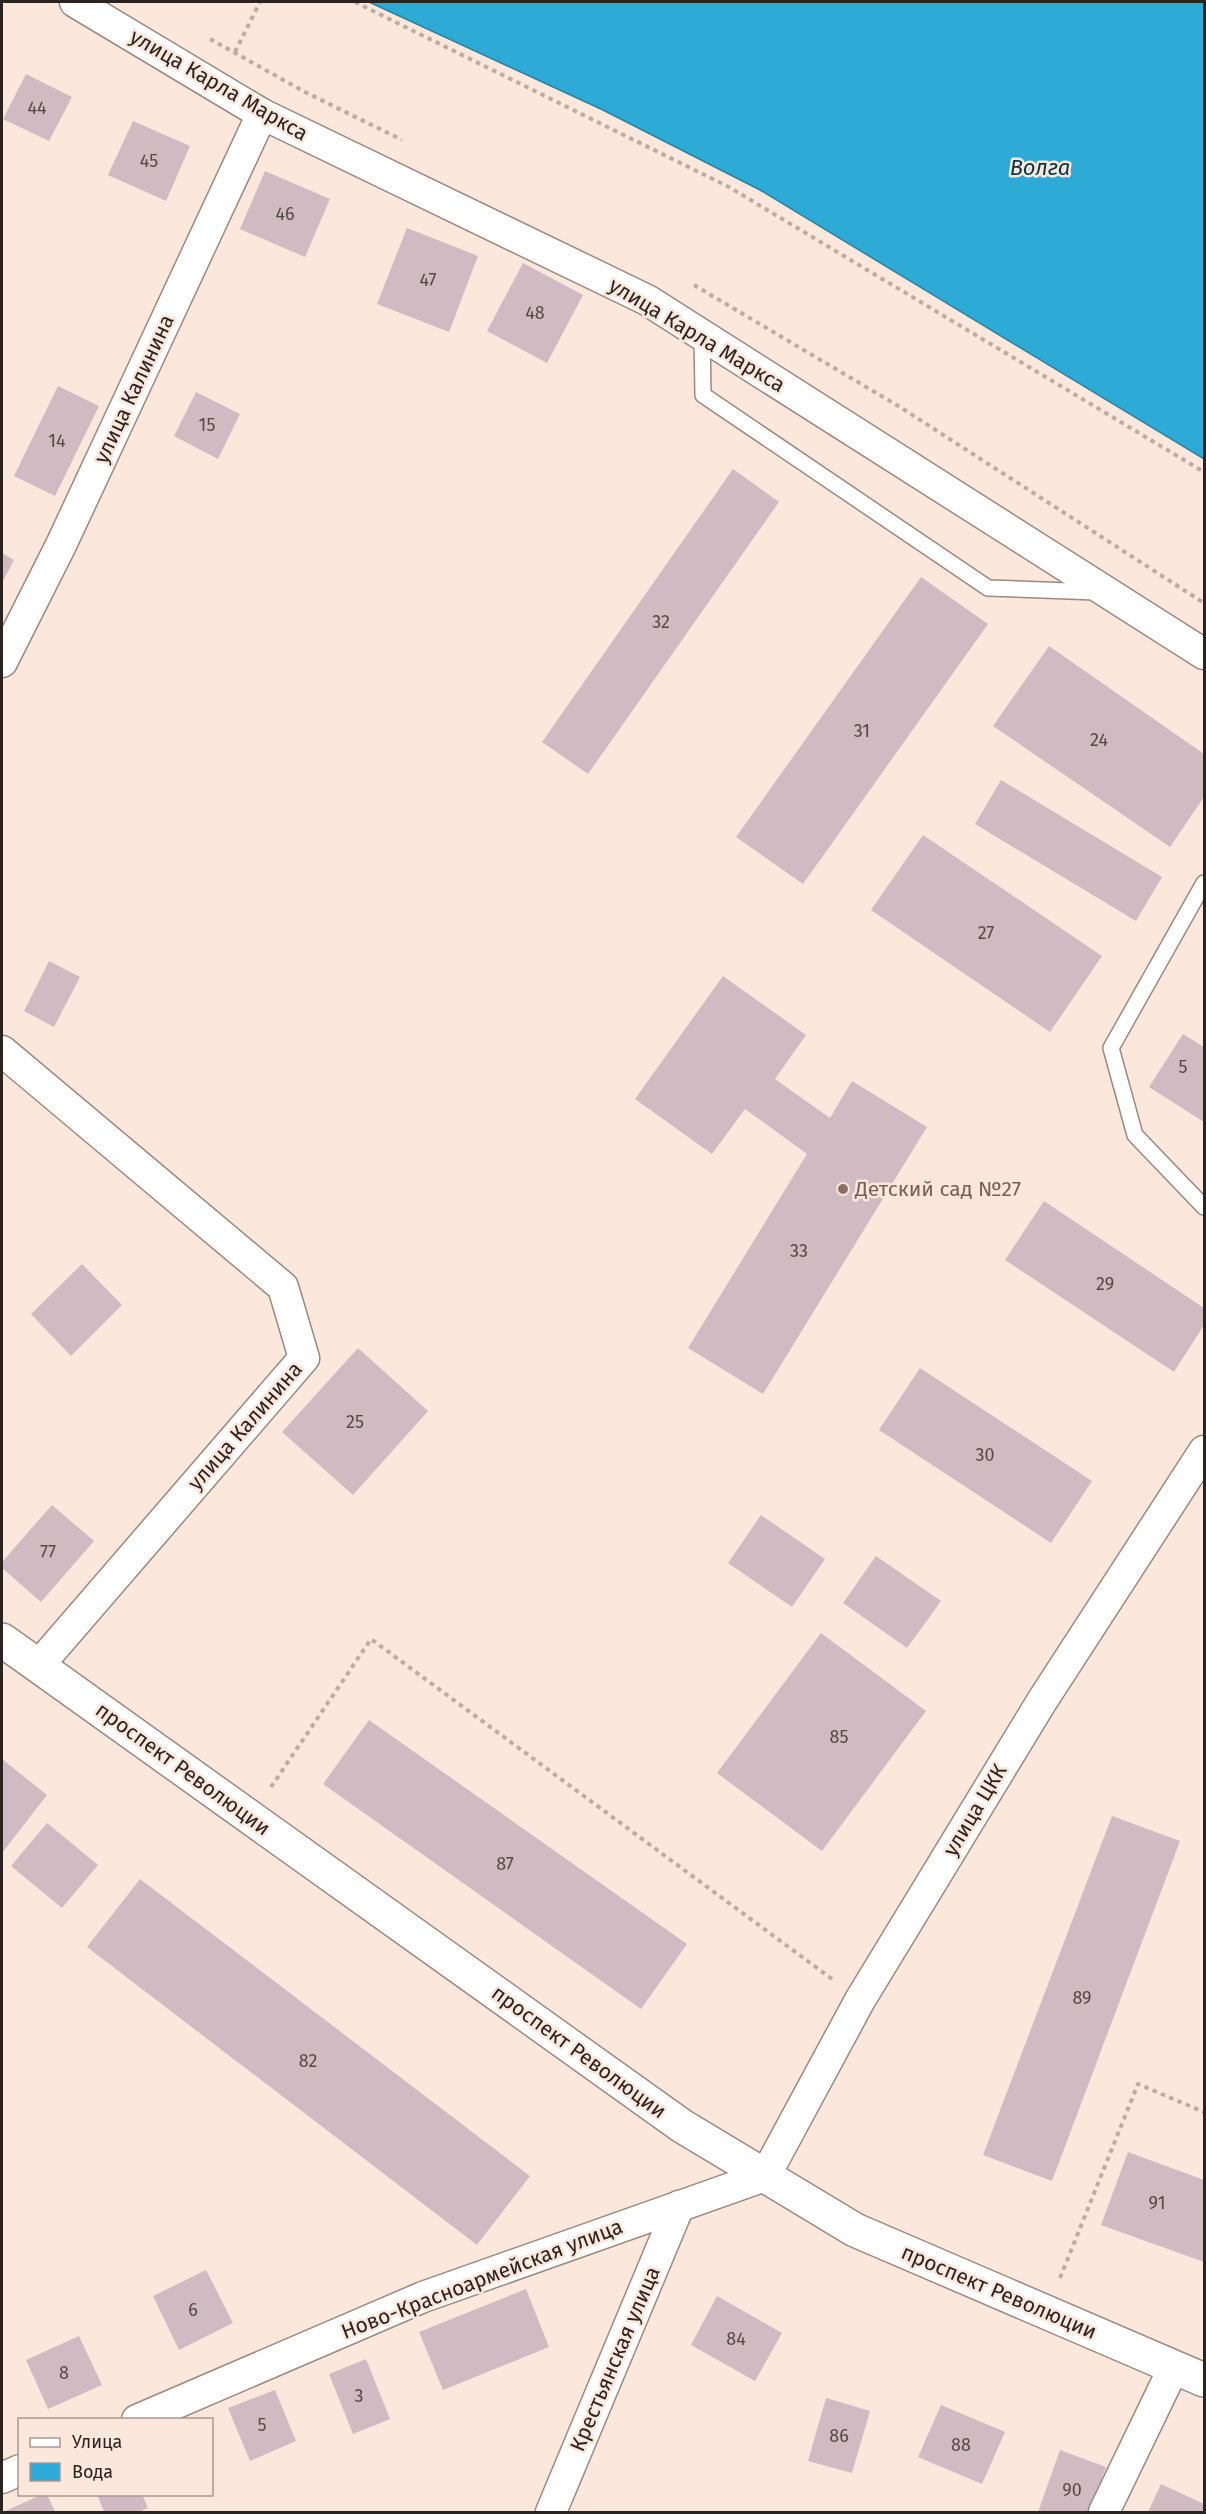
<svg xmlns="http://www.w3.org/2000/svg" width="1206" height="2514" font-family="'Fira Sans',sans-serif">
  <rect width="100%" height="100%" fill="#fce7dd"/>
  <!-- water -->
  <path fill="#2daad6" stroke="#2c829f" stroke-width="1.5" d="M369,2H1204V459L760,190L603,110Z"/>
  <!-- building -->
  <g fill="#d1bbc3">
    <path d="M26,74L72,97L49,141L3,119Z"/>
    <path d="M133,121L190,146L166,201L108,175Z"/>
    <path d="M265,171L330,199L305,257L240,229Z"/>
    <path d="M407,228L478,256L449,332L377,304Z"/>
    <path d="M523,263L583,295L547,363L487,331Z"/>
    <path d="M58,386L99,406L55,496L14,476Z"/>
    <path d="M196,392L240,414L218,459L174,436Z"/>
    <path d="M733,469L779,502L588,774L542,742Z"/>
    <path d="M2,553L14,560L2,583Z"/>
    <path d="M921,577L988,624L803,884L736,837Z"/>
    <path d="M1049,646L1204,754V797L1170,847L993,726Z"/>
    <path d="M1001,780L1162,877L1136,921L975,824Z"/>
    <path d="M923,835L1102,956L1050,1032L871,910Z"/>
    <path d="M49,961L80,977L54,1027L24,1011Z"/>
    <path d="M723,976L806,1035L775,1079L830,1118L852,1081L927,1127L763,1394L688,1348L807,1154L745,1109L712,1154L635,1099Z"/>
    <path d="M1183,1034L1204,1047V1122L1149,1087Z"/>
    <path d="M1044,1201L1204,1308V1325L1174,1372L1005,1260Z"/>
    <path d="M82,1264L122,1305L71,1356L31,1314Z"/>
    <path d="M358,1348L428,1411L353,1495L282,1432Z"/>
    <path d="M920,1368L1092,1481L1051,1543L879,1430Z"/>
    <path d="M52,1505L94,1541L41,1602L2,1568V1562Z"/>
    <path d="M761,1515L825,1559L792,1607L728,1563Z"/>
    <path d="M876,1556L941,1601L907,1648L843,1603Z"/>
    <path d="M821,1633L926,1711L822,1851L717,1773Z"/>
    <path d="M369,1720L687,1944L641,2009L323,1784Z"/>
    <path d="M2,1759L47,1795L2,1853Z"/>
    <path d="M1112,1816L1180,1841L1052,2181L983,2155Z"/>
    <path d="M47,1823L98,1865L62,1908L11,1866Z"/>
    <path d="M140,1879L530,2176L477,2245L87,1947Z"/>
    <path d="M1128,2152L1204,2180V2262L1101,2225Z"/>
    <path d="M206,2270L233,2323L179,2350L153,2296Z"/>
    <path d="M526,2289L549,2347L443,2390L419,2332Z"/>
    <path d="M717,2296L782,2333L755,2381L691,2345Z"/>
    <path d="M79,2336L102,2385L48,2409L26,2360Z"/>
    <path d="M366,2359L390,2419L353,2434L329,2374Z"/>
    <path d="M275,2390L296,2441L250,2461L228,2408Z"/>
    <path d="M826,2398L870,2411L852,2473L808,2461Z"/>
    <path d="M941,2405L1005,2432L982,2484L918,2457Z"/>
    <path d="M1060,2450L1106,2467L1089,2512H1038Z"/>
    <path d="M1161,2484L1204,2504V2512H1148Z"/>
    <path d="M43,2494H47L55,2512H3Z"/>
    <path d="M97,2494H142L148,2508L138,2512H104Z"/>
  </g>
  <g fill="none" stroke-linecap="round" stroke-linejoin="round">
    <!-- service casing -->
    <g stroke="#9c897f" stroke-width="18">
      <g id="service">
        <path d="M702,334L703,395L988,588L1096,592"/>
        <path d="M1204,883L1111,1048L1135,1135L1204,1207"/>
      </g>
    </g>
    <!-- minor casing -->
    <g stroke="#9c897f" stroke-width="33">
      <g id="minor">
        <path d="M75,2L262,114L647,300L1204,654"/>
        <path d="M2,662L61,545L262,114"/>
        <path d="M2,1051L283,1287L304,1358L39,1665"/>
        <path d="M137,2420L423,2297L765,2176L860,2000L1042,1701L1204,1451"/>
        <path d="M2,2478L20,2470"/>
        <path d="M551,2512L679,2206"/>
        <path d="M1104,2512L1174,2367"/>
      </g>
    </g>
    <!-- tertiary casing -->
    <g stroke="#9c897f" stroke-width="36">
      <path id="tertiary" d="M2,1640L682,2126L855,2230L1204,2380"/>
    </g>
    <!-- path -->
    <g stroke="#bdaca4" stroke-width="4" stroke-dasharray="4.5 4.5" stroke-linecap="butt">
      <path d="M355,2L729,187L1204,472"/>
      <path d="M210,39L305,92L402,140"/>
      <path d="M235,52L260,2"/>
      <path d="M694,285L900,407L1204,603"/>
      <path d="M271,1787L371,1639L832,1979"/>
      <path d="M1060,2278L1138,2084L1204,2112"/>
    </g>
    <!-- service -->
    <use href="#service" stroke="#fff" stroke-width="15"/>
    <!-- minor -->
    <use href="#minor" stroke="#fff" stroke-width="30"/>
    <!-- tertiary -->
    <use href="#tertiary" stroke="#fff" stroke-width="33"/>
  </g>
  <!-- markers -->
  <circle fill="#8d6e63" stroke="#fce7dd" stroke-width="2" cx="843" cy="1189" r="6"/>
  <g text-anchor="middle" stroke-width="5" stroke-linejoin="round" paint-order="stroke">
    <!-- number labels -->
    <g font-size="18" fill="#544948">
      <text x="37" y="114">44</text>
      <text x="149" y="167">45</text>
      <text x="285" y="220">46</text>
      <text x="428" y="286">47</text>
      <text x="535" y="319">48</text>
      <text x="207" y="431">15</text>
      <text x="57" y="447">14</text>
      <text x="661" y="628">32</text>
      <text x="862" y="737">31</text>
      <text x="1099" y="746">24</text>
      <text x="986" y="939">27</text>
      <text x="1183" y="1073">5</text>
      <text x="799" y="1257">33</text>
      <text x="1105" y="1290">29</text>
      <text x="355" y="1428">25</text>
      <text x="985" y="1461">30</text>
      <text x="48" y="1558">77</text>
      <text x="839" y="1743">85</text>
      <text x="505" y="1870">87</text>
      <text x="1082" y="2004">89</text>
      <text x="308" y="2067">82</text>
      <text x="1157" y="2209">91</text>
      <text x="193" y="2316">6</text>
      <text x="736" y="2345">84</text>
      <text x="64" y="2379">8</text>
      <text x="359" y="2402">3</text>
      <text x="262" y="2431">5</text>
      <text x="839" y="2442">86</text>
      <text x="961" y="2451">88</text>
      <text x="1072" y="2496">90</text>
    </g>
    <!-- street labels -->
    <g font-size="21" fill="#2a231f" stroke="#fce7dd">
      <text transform="translate(219 85) rotate(30)" y="7">улица Карла Маркса</text>
      <text transform="translate(697 335) rotate(31)" y="7">улица Карла Маркса</text>
      <text transform="translate(134 389) rotate(-65)" y="7">улица Калинина</text>
      <text transform="translate(245 1426) rotate(-49)" y="7">улица Калинина</text>
      <text transform="translate(183 1769) rotate(36)" y="7">проспект Революции</text>
      <text transform="translate(975 1810) rotate(-59)" y="7">улица ЦКК</text>
      <text transform="translate(579 2052) rotate(36)" y="7">проспект Революции</text>
      <text transform="translate(482 2279) rotate(-21)" y="7">Ново-Красноармейская улица</text>
      <text transform="translate(999 2292) rotate(23)" y="7">проспект Революции</text>
      <text transform="translate(615 2359) rotate(-67)" y="7">Крестьянская улица</text>
    </g>
    <!-- education labels -->
    <g font-size="21" fill="#785e54" stroke="#fce7dd" text-anchor="start">
      <text x="855" y="1196">Детский сад №27</text>
    </g>
    <!-- water labels -->
    <g font-size="22" font-style="italic" fill="#003749" stroke="#fce7dd">
      <text x="1040" y="175">Волга</text>
    </g>
  </g>
  <!-- border -->
  <rect width="1206" height="2514" fill="none" stroke="#2a231f" stroke-width="6"/>
  <!-- legend -->
  <rect x="18" y="2418" width="195" height="78" fill="#fce7dd" stroke="#a89991" stroke-width="1.5"/>
  <rect x="30" y="2438" width="30" height="9" fill="#ffffff" stroke="#a89991" stroke-width="1.5"/>
  <text x="72" y="2448" font-size="18" fill="#2a231f">Улица</text>
  <rect x="30" y="2463" width="30" height="18" fill="#2daad6" stroke="#a89991" stroke-width="1.5"/>
  <text x="72" y="2478" font-size="18" fill="#2a231f">Вода</text>
</svg>
